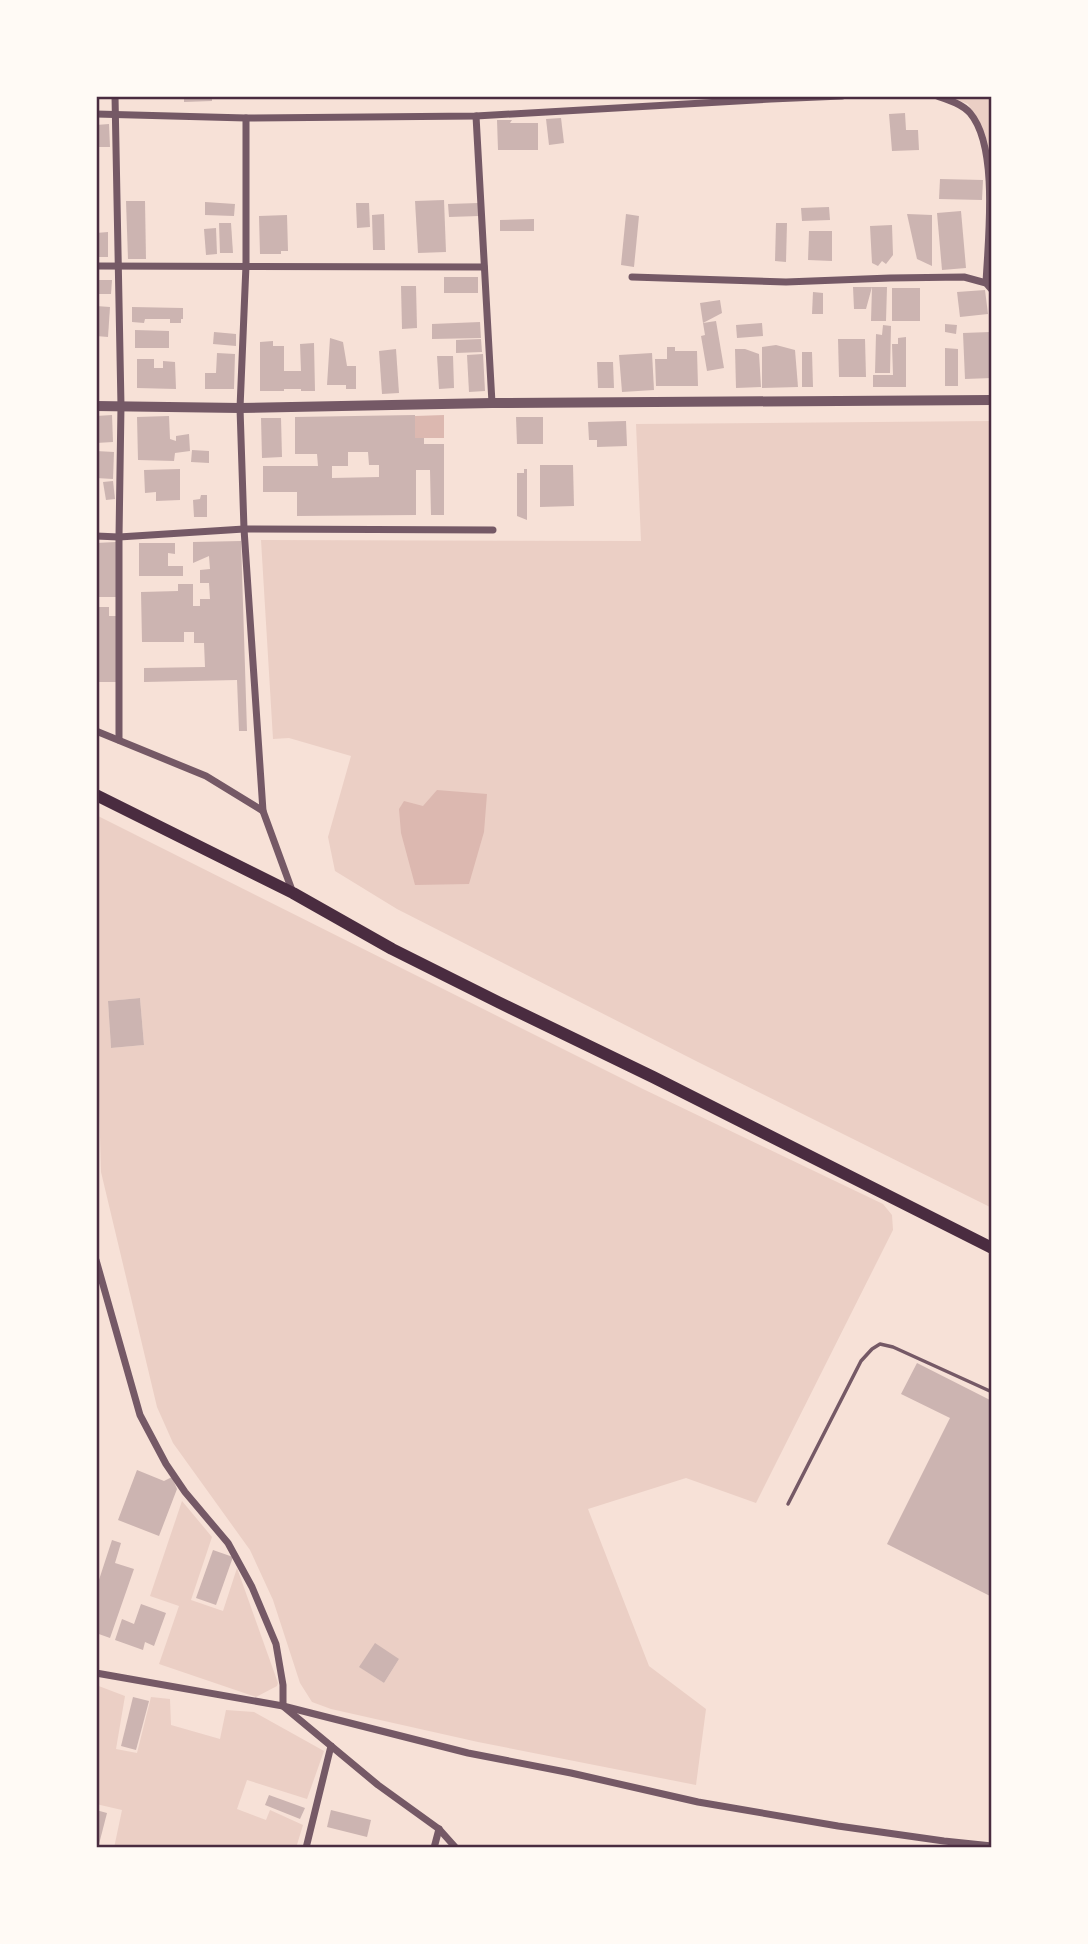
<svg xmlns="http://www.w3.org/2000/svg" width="1088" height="1944" font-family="Signika,sans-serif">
  <rect width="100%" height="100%" fill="#f7e1d7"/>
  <!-- green -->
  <g fill="#ebcfc5" fill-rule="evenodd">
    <path d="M947,96H992V170L981,125L968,104Z"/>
    <path d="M992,421V1208L698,1062L397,909L335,871L328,837L351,756L289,738L273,739L261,540L641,541L636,424Z"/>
    <path d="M96,815L643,1089L883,1204L892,1215L893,1230L756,1503L686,1478L588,1509L649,1666L706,1709L696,1785L478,1742L331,1709L312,1702L300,1683L273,1600L250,1550L173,1443L157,1407L101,1172L96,992ZM140,998L144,1045L111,1048L108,1001ZM399,1659L384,1683L360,1667Z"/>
    <path d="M182,1501L212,1537L191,1600L223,1611L237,1568L278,1683L277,1686L256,1697L159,1664L179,1606L150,1596Z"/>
    <path d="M96,1685L125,1696L116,1749L137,1753L151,1697L170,1699L171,1725L220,1739L226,1710L254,1712L324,1751L307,1799L247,1780L237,1809L266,1820L270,1810L303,1825L296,1848H114L122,1810L96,1804Z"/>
  </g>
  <!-- water -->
  <g fill="#dcb8b0">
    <path d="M444,415V438H415V416Z"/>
    <path d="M437,790L487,794L484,832L469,884L415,885L401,833L399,809L404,801L423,806Z"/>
  </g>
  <!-- building -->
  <g fill="#ccb4b1" fill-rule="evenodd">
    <path d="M184,96H212V101L184,102Z"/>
    <path d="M905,113L906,130H918L919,150L892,151L889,114Z"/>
    <path d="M561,118L564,143L549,145L546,119Z"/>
    <path d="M497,120H512L510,123H538V150H498Z"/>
    <path d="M109,124L110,147H96V125Z"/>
    <path d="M940,179L983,180L982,200L939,199Z"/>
    <path d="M444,200L446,252L418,253L415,201Z"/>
    <path d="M126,201H145L146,259H128Z"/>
    <path d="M205,202L235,204L234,216L205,215Z"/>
    <path d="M356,203H369L370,227L357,228Z"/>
    <path d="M478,203L479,216L449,217L448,204Z"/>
    <path d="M829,207L830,220L802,221L801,208Z"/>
    <path d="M961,211L966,268L942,270L937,213Z"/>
    <path d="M384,214L385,250H373L372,215Z"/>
    <path d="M626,214L639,216L634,267L621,265Z"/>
    <path d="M907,214L932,215V266L917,259Z"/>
    <path d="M287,215L288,251H281V254H260L259,216Z"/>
    <path d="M534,219V231H500V220Z"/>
    <path d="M219,223H231L233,253H220Z"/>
    <path d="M776,223H787L786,262L775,261Z"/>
    <path d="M892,225L893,255L886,264L882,261L878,266L872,263L870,226Z"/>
    <path d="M216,228L217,254L206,255L204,229Z"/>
    <path d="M809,231H832V261L808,260Z"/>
    <path d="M108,232V257H96V233Z"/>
    <rect x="444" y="277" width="34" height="16"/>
    <path d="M96,280H112L111,294H96Z"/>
    <path d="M401,286H416L417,328L402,329Z"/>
    <path d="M853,287H887L886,321H871L872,287L866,309H854Z"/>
    <rect x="892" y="288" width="28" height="33"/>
    <path d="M985,290L988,314L960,317L957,292Z"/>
    <path d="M813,292L823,293V314H812Z"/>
    <path d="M720,300L722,313L703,323L700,303Z"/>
    <path d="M96,306L110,307L108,337L96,336Z"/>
    <path d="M132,307L183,308V319H181V323H170V319H145L144,323L132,322Z"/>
    <path d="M716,321L724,368L707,371L701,336L705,335L703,323Z"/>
    <path d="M480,322L481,338L432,339V324Z"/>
    <path d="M762,323L763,336L737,338L736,325Z"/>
    <path d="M945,324L957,325L956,334L945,332Z"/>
    <path d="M883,325L891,326L890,373H875L876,334L882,335Z"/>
    <path d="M135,330L169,331V348H135Z"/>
    <path d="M214,332L236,334V346L213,344Z"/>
    <path d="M990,332L992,378L965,379L963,333Z"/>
    <path d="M906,337V387H873V375H893L892,344H898V338Z"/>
    <path d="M330,338L343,342L347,366H356V389H346V385H327Z"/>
    <path d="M481,339L482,352L456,353V340Z"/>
    <path d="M838,339H865L866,377H839Z"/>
    <path d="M273,341V346H284V371H301L300,344L314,343L315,391H301V389H284V391H260V342Z"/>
    <path d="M776,345L795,350L798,387L762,388V347Z"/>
    <path d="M667,347H675V351H697L698,386H656L655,359H667Z"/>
    <path d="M945,348L958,349V386H945Z"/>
    <path d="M396,349L399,393L382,394L379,351Z"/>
    <path d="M735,349H745L759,354L761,387L736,388Z"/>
    <path d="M802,352H812L813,387H802Z"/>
    <path d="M217,353L235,354L234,389H205V373H216Z"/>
    <path d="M652,353L654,390L622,392L619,355Z"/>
    <path d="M483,354L485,391L469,392L467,355Z"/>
    <path d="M437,356H453L454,388L439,389Z"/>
    <path d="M137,359H154V368H163V361L175,362L176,389L137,388Z"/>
    <path d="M597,362H613L614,388H598Z"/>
    <path d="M112,415L113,442L96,443V416Z"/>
    <path d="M415,415V438H424V444H444V515H431L430,470H416V515L297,516V492H263V466H318L317,454H295V417ZM348,452H368L369,465H379V477L332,478V466H348Z"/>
    <path d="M169,416L170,439L176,441V436L189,434L190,451L175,453L174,461L138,460L137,417Z"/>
    <path d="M516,417H543V444H517Z"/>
    <path d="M261,418H281L282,457L262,458Z"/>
    <path d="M626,421L627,446L597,447V440H589L588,422Z"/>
    <path d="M192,450L209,451V463L191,462Z"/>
    <path d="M96,451L114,452L113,479L96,478Z"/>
    <path d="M540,465H573L574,506L540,507Z"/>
    <path d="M180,469V500L156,501V492L145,493L144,470Z"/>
    <path d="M524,469H527V520L517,516V473H524Z"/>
    <path d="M113,481L115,499L106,500L103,482Z"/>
    <path d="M201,495H207V517H194L193,500L200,499Z"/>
    <path d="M241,541L247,731H239L237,680L144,682V668L205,667L204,643H194V632H184V642H142L141,592L178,591V584H193V606H200V599H210L209,583H200V570L210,569L209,556L193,563V542Z"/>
    <path d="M116,542L117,597H96V543Z"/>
    <path d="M139,543H175V554L168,553V566H183V576H139Z"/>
    <path d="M96,607H109V616H117V682H96Z"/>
    <path d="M140,998L144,1045L111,1048L108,1001Z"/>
    <path d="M917,1363L992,1401V1597L887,1544L950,1418L901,1394Z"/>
    <path d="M137,1470L164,1481L172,1477L177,1489L159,1536L118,1520Z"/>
    <path d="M112,1540L121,1543L115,1563L134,1569L110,1638L96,1633V1589Z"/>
    <path d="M213,1550L233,1557L216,1605L196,1598Z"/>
    <path d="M141,1604L166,1613L154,1646L145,1642L143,1650L115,1640L122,1619L134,1624Z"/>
    <path d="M375,1643L399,1659L384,1683L359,1667Z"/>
    <path d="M133,1697L149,1701L136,1750L121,1746Z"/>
    <path d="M269,1795L305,1808L300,1819L265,1805Z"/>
    <path d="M96,1810L107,1813L98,1848H96Z"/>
    <path d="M331,1810L371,1820L367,1837L327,1827Z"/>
  </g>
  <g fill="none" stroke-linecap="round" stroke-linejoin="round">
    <!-- service -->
    <path stroke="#755966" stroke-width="3.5" d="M788,1504L861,1361L872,1349L880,1344L893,1347L992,1392"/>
    <!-- minor -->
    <g stroke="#755966" stroke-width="7">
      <path d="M115,96L121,406L119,537V740"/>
      <path d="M937,96C949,100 962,104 970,113C999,147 988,240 986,283L988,282"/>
      <path d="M96,114L246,118L476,116L771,99L842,96"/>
      <path d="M476,116L492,403"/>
      <path d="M246,118V265L240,408L244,529L263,811"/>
      <path d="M96,266L484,267"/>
      <path d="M632,277L786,282L890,278L964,277L986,283L992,290"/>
      <path d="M96,536L119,537L244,529L493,530"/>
      <path d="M96,731L206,776L263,811L293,893"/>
      <path d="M96,1260L140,1415L166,1464L185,1492L228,1543L252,1587L276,1644L283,1685V1706L378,1785L439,1829L456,1848"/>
      <path d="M96,1673L283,1706L468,1753L571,1773L698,1802L838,1826L944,1841L992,1846"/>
      <path d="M306,1848L331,1746"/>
      <path d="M434,1848L439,1829"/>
    </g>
    <!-- tertiary -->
    <path stroke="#755966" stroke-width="10" d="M96,406L240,408L492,403L992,400"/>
    <!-- trunk -->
    <path stroke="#4a2c40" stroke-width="12" d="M96,795L293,893L392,949L498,1002L653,1077L992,1248"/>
  </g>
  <!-- border -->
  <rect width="1088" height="1944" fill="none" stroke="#fffaf5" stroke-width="196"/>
  <rect x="98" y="98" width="892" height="1748" fill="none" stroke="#4a2c40" stroke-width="2.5"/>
</svg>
